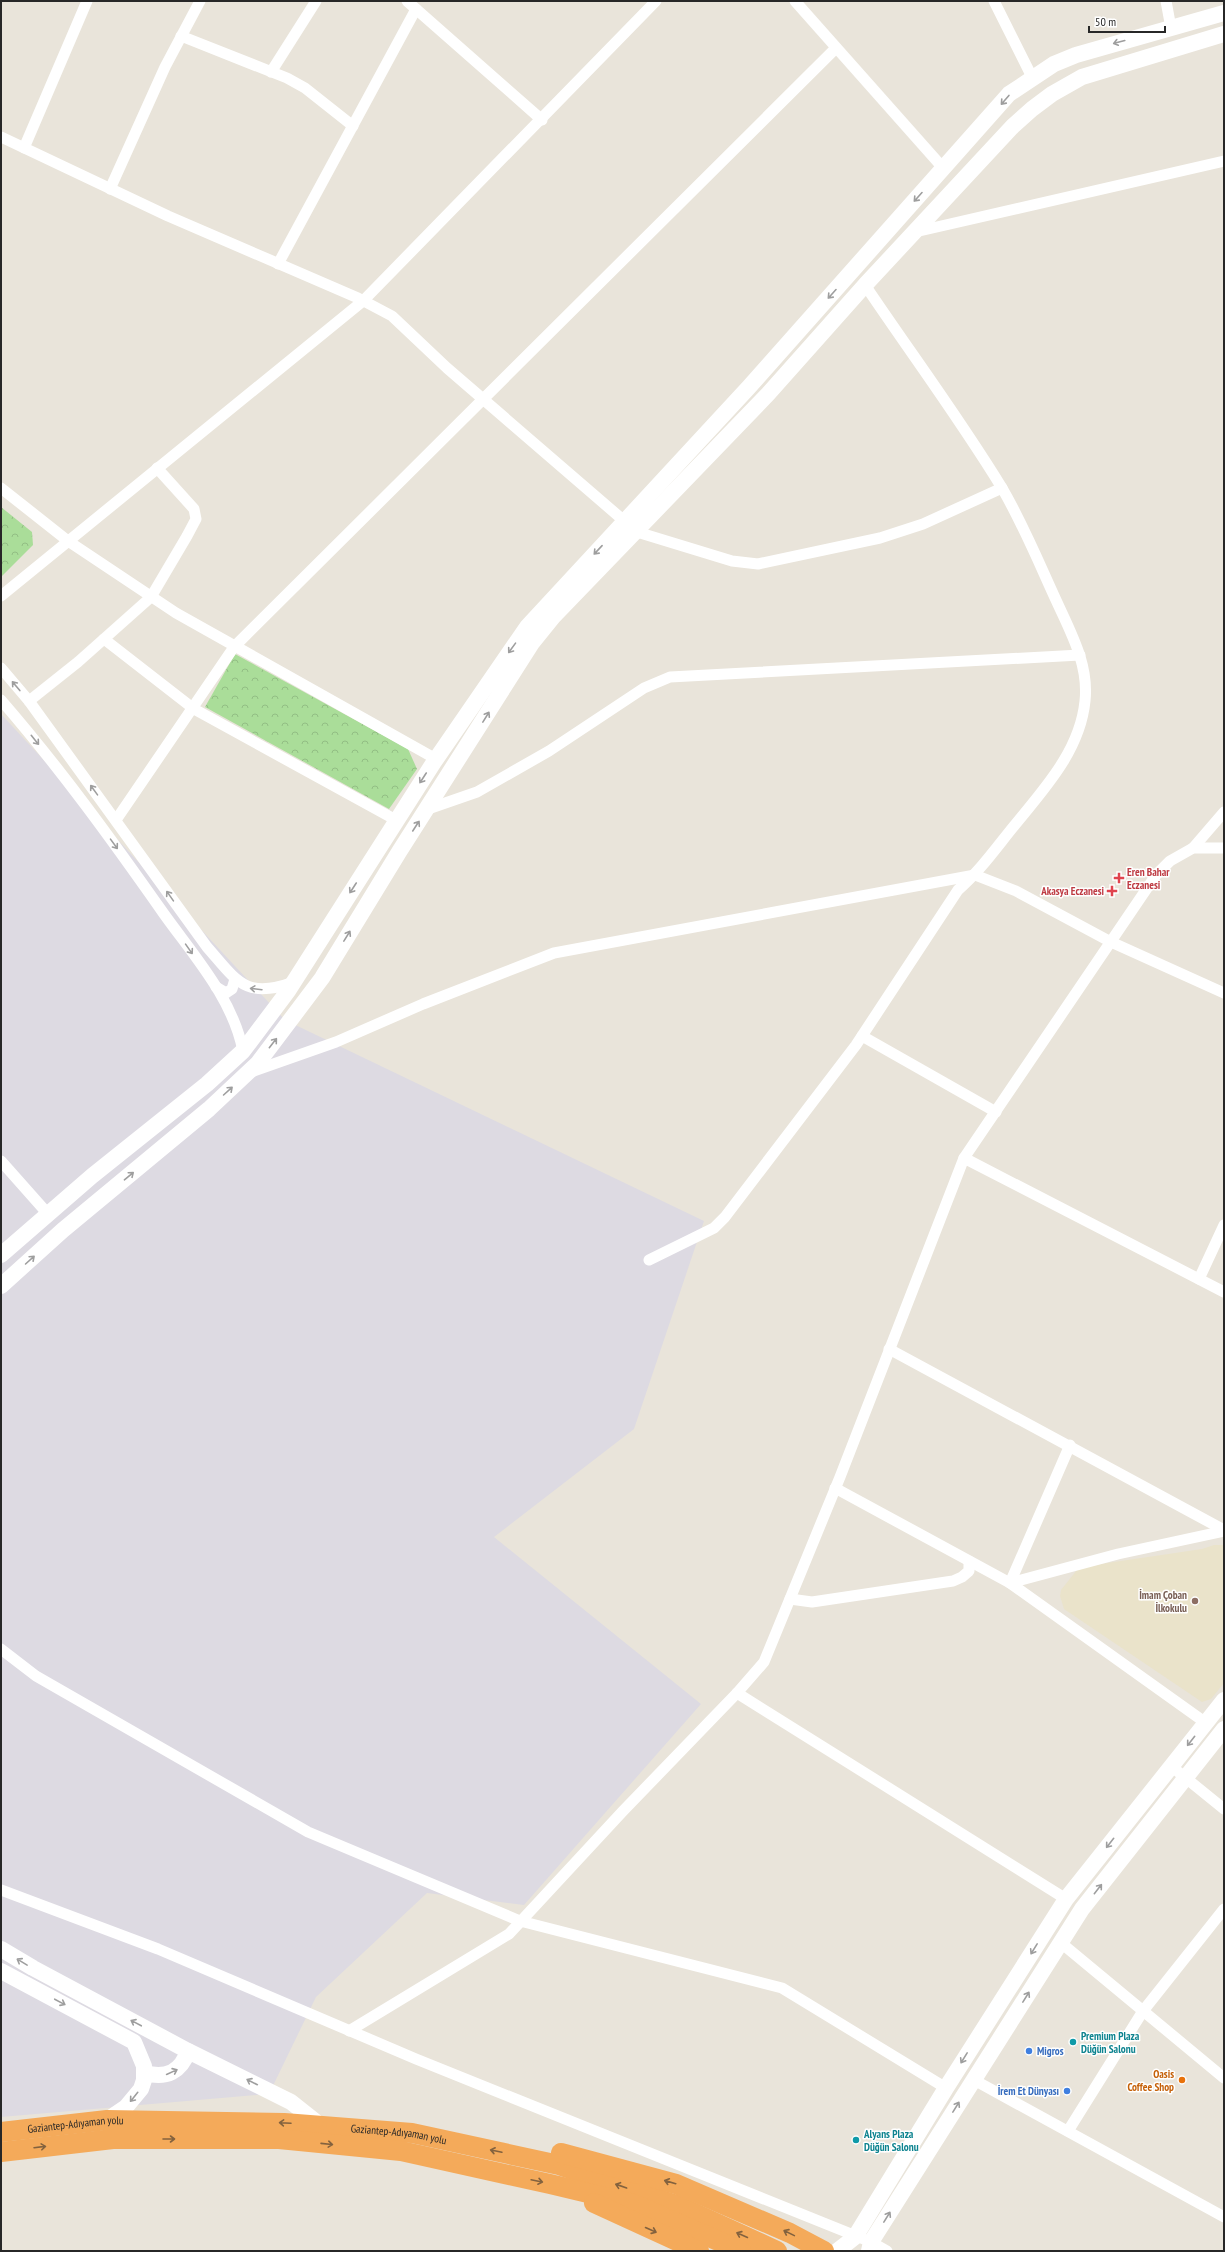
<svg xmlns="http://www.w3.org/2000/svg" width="1225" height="2252" font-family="'PT Sans Narrow',sans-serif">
  <defs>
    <pattern id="park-crowns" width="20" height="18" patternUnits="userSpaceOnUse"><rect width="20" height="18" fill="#ad9"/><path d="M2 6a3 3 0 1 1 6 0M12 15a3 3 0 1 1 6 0" fill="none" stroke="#92be84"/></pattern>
  </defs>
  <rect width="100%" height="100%" fill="#e9e4da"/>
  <!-- industrial -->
  <path fill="#dddae2" d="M1,714L285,1020L704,1221L634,1429L494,1537L701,1704L524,1905L427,1893L316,1997L269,2094L1,2117Z"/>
  <!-- education -->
  <path fill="#eae3ca" d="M1214,1545H1224V1683L1211,1699L1202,1702L1064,1609L1060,1596L1061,1590L1077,1570L1087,1566L1202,1549Z"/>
  <!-- park -->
  <g fill="url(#park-crowns)">
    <path d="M1,507L32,532L33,545L1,577Z"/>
    <path d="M235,654L408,749L417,769L389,809L205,707Z"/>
  </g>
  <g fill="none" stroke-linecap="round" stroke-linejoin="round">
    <!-- street -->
    <g stroke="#fff" stroke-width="11">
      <path d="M407,1L542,120"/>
      <path d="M795,1L944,169"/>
      <path d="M994,1L1032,77"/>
      <path d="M1166,1L1171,28"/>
      <path d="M181,36L287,78L305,88L353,126"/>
      <path d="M271,72L316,1"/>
      <path d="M1,137L168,216L358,298L392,316L447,368L637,532L732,561L758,564L880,538L923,524L1002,488"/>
      <path d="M24,148L87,1"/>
      <path d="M110,189L165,67L200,1"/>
      <path d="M915,232L1224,161"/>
      <path d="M278,264L416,9"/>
      <path d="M1,488L68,541L176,613L436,759"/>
      <path d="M1,596L363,301L656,1"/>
      <path d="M104,639L194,709L396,820"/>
      <path d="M1,668L29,701L207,947C237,981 245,1000 294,982"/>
      <path d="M1,700C60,768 112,840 164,914C194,956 233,999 243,1051"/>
      <path d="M29,701L78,662L151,597L187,536L196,519L194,509L157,468"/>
      <path d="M428,809L477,792L549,751L644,688L670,677L1080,655"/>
      <path d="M116,820L234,647L836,48"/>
      <path d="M1193,848L1224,812"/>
      <path d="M216,987L226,993L232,989L235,979"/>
      <path d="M862,1036L996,1112"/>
      <path d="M251,1072L336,1042L423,1004L554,953L975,875L1016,891L1111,942L1224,993"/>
      <path d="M964,1158L1224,1292"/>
      <path d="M1,1161L48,1214"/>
      <path d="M649,1260L714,1228L725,1217L856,1045L958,890C980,871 996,848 1014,826C1044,789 1080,751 1085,701C1089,665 1071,633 1056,600C1039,563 1023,524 1002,488C960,419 910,352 865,285"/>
      <path d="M1199,1279L1224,1225"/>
      <path d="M889,1349L1224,1530"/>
      <path d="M835,1488L1010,1583L1206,1723"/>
      <path d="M1010,1583L1118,1554L1224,1531"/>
      <path d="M1010,1583L1070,1445"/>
      <path d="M790,1599L812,1602L953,1581L962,1577L969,1571V1561"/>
      <path d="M1,1649L36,1676L308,1832L520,1921L782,1988L946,2088"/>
      <path d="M737,1693L1066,1899"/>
      <path d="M1171,1766L1224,1809"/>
      <path d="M1,1890L158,1949L416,2059L871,2242L887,2251"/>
      <path d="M1060,1942L1224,2078"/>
      <path d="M349,2031L509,1934L623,1811L737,1693L764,1662L840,1477L964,1158L1156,875L1170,861L1193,848H1224"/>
      <path d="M974,2080L1224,2217"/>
      <path d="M1068,2131L1143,2011L1224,1909"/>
    </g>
    <!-- secondary -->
    <g stroke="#fff" stroke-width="16">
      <path d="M1,1255L92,1176L207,1084L243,1051L288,991L434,762L527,627L749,387L1009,94L1054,64L1076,55L1224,13"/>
      <path d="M1,1286L63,1230L209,1109L258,1063L322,978L399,852L532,643L553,617L768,394L865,285L1013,126L1032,109L1052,94L1082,77L1224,34"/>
      <path d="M1,1949L33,1968L188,2051L291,2102L320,2125"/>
      <path d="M1,1971L134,2042L144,2066V2080L141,2089L126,2107L107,2120"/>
      <path d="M145,2073C166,2079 181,2072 188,2051"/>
      <path d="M837,2251L855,2237L946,2088L1066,1899L1224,1700"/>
      <path d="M869,2251L871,2242L1082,1909L1224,1729"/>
    </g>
    <!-- highway -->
    <g stroke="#f4aa5a" stroke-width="20">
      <path id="s1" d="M1,2132L107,2120L284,2123L412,2133L559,2165L679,2206L777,2251"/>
      <path d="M1,2152L113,2139H279L401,2151L550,2184L634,2204L741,2251"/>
      <path d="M561,2153L676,2184L790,2233L824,2251"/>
      <path d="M594,2203L699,2251"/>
    </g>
  </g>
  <!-- one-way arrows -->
  <defs><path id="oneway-shaft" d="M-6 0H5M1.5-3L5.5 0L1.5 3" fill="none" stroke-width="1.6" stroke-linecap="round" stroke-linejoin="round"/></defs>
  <g stroke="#9e9e9e">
    <use href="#oneway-shaft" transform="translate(1119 42) rotate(165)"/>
    <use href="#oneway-shaft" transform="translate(1005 100) rotate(131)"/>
    <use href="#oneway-shaft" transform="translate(918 197) rotate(132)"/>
    <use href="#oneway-shaft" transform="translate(832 294) rotate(132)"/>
    <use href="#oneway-shaft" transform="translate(598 550) rotate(133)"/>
    <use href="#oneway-shaft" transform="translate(512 648) rotate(126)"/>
    <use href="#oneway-shaft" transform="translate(16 686) rotate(-130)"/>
    <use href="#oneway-shaft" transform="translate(486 717) rotate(-58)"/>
    <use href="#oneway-shaft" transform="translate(35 740) rotate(51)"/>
    <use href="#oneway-shaft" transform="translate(423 778) rotate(123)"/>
    <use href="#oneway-shaft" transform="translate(94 790) rotate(-126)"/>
    <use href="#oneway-shaft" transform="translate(416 826) rotate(-57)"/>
    <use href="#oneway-shaft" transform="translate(114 844) rotate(54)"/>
    <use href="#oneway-shaft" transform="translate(353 888) rotate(123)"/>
    <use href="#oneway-shaft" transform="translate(170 896) rotate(-125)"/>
    <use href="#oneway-shaft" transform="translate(347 936) rotate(-58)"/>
    <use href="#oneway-shaft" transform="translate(189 949) rotate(55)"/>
    <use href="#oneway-shaft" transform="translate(256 989) rotate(-173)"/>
    <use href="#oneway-shaft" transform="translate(273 1043) rotate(-52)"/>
    <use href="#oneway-shaft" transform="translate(228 1091) rotate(-42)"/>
    <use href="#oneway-shaft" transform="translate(129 1176) rotate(-40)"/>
    <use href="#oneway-shaft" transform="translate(30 1260) rotate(-42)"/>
    <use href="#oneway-shaft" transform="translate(1191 1741) rotate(128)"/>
    <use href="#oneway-shaft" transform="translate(1110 1843) rotate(128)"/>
    <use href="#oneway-shaft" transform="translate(1098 1889) rotate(-52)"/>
    <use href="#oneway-shaft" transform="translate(1034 1949) rotate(122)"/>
    <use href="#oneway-shaft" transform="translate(22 1962) rotate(-149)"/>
    <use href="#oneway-shaft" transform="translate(1026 1997) rotate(-58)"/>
    <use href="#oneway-shaft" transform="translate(60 2002) rotate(28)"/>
    <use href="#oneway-shaft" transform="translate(136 2023) rotate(-152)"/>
    <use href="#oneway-shaft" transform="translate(964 2058) rotate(122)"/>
    <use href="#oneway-shaft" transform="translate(172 2072) rotate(-25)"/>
    <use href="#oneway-shaft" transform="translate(252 2082) rotate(-153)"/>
    <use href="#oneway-shaft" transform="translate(134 2097) rotate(129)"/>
    <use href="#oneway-shaft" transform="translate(956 2107) rotate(-58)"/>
    <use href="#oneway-shaft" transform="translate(887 2217) rotate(-58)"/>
  </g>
  <g stroke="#83623e">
    <use href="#oneway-shaft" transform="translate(285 2123) rotate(-177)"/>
    <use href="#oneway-shaft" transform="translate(169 2139)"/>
    <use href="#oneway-shaft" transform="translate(327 2144) rotate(6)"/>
    <use href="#oneway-shaft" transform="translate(40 2147) rotate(-7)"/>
    <use href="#oneway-shaft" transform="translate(496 2151) rotate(-168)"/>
    <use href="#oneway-shaft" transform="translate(537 2181) rotate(12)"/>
    <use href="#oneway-shaft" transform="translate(670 2182) rotate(-164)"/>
    <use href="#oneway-shaft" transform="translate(621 2186) rotate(-161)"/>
    <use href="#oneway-shaft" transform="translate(651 2230) rotate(24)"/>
    <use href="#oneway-shaft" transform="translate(789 2233) rotate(-154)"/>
    <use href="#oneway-shaft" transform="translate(742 2235) rotate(-156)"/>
  </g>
  <!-- markers -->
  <g fill="#e0444e" stroke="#fff" stroke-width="1.5">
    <path d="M1117 872h4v4h4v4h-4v4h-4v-4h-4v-4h4z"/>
    <path d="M1110 885h4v4h4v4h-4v4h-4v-4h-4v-4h4z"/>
  </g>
  <circle fill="#8d6e63" stroke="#fff" stroke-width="1.5" cx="1195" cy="1601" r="4"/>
  <g fill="#0f9aa8" stroke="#fff" stroke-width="1.5">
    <circle cx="1073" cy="2042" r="4"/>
    <circle cx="856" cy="2140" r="4"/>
  </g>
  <g fill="#3f7fe0" stroke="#fff" stroke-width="1.5">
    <circle cx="1029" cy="2051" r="4"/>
    <circle cx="1067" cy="2091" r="4"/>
  </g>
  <circle fill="#e8710a" stroke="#fff" stroke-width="1.5" cx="1182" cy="2080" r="4"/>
  <g text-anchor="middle" stroke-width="3" stroke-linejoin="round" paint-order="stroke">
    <!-- health labels -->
    <g font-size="11" font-weight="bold" fill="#be3a42" stroke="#fff" text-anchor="start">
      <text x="1127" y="876">Eren Bahar<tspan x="1127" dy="13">Eczanesi</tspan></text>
      <text x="1104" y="895" text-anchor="end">Akasya Eczanesi</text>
    </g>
    <!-- education labels -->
    <g font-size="11" font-weight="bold" fill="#785e54" stroke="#fff" text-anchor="end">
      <text x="1187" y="1599">İmam Çoban<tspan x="1187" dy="13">İlkokulu</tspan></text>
    </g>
    <!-- culture labels -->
    <g font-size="11" font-weight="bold" fill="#0d838f" stroke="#fff" text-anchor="start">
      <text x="1081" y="2040">Premium Plaza<tspan x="1081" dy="13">Düğün Salonu</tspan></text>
      <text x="864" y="2138">Alyans Plaza<tspan x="864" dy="13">Düğün Salonu</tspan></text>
    </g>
    <!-- shop labels -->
    <g font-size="11" font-weight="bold" fill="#366cbe" stroke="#fff" text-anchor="start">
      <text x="1037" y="2055">Migros</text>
      <text x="1059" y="2095" text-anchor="end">İrem Et Dünyası</text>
    </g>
    <!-- food labels -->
    <g font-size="11" font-weight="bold" fill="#c56008" stroke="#fff" text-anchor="end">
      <text x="1174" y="2078">Oasis<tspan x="1174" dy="13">Coffee Shop</tspan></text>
    </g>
    <!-- street labels -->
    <g font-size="11" fill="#272727" stroke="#fff">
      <text dy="4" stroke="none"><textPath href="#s1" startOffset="75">Gaziantep-Adıyaman yolu</textPath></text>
      <text dy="4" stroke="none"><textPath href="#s1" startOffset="399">Gaziantep-Adıyaman yolu</textPath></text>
    </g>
  </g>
  <!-- border -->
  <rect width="1225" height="2252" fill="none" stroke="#272727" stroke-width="4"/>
  <!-- scale -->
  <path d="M1089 26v6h76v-6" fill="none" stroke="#272727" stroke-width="2"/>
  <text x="1095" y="26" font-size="12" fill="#272727" stroke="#ffffff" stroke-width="3" paint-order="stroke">50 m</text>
</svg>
